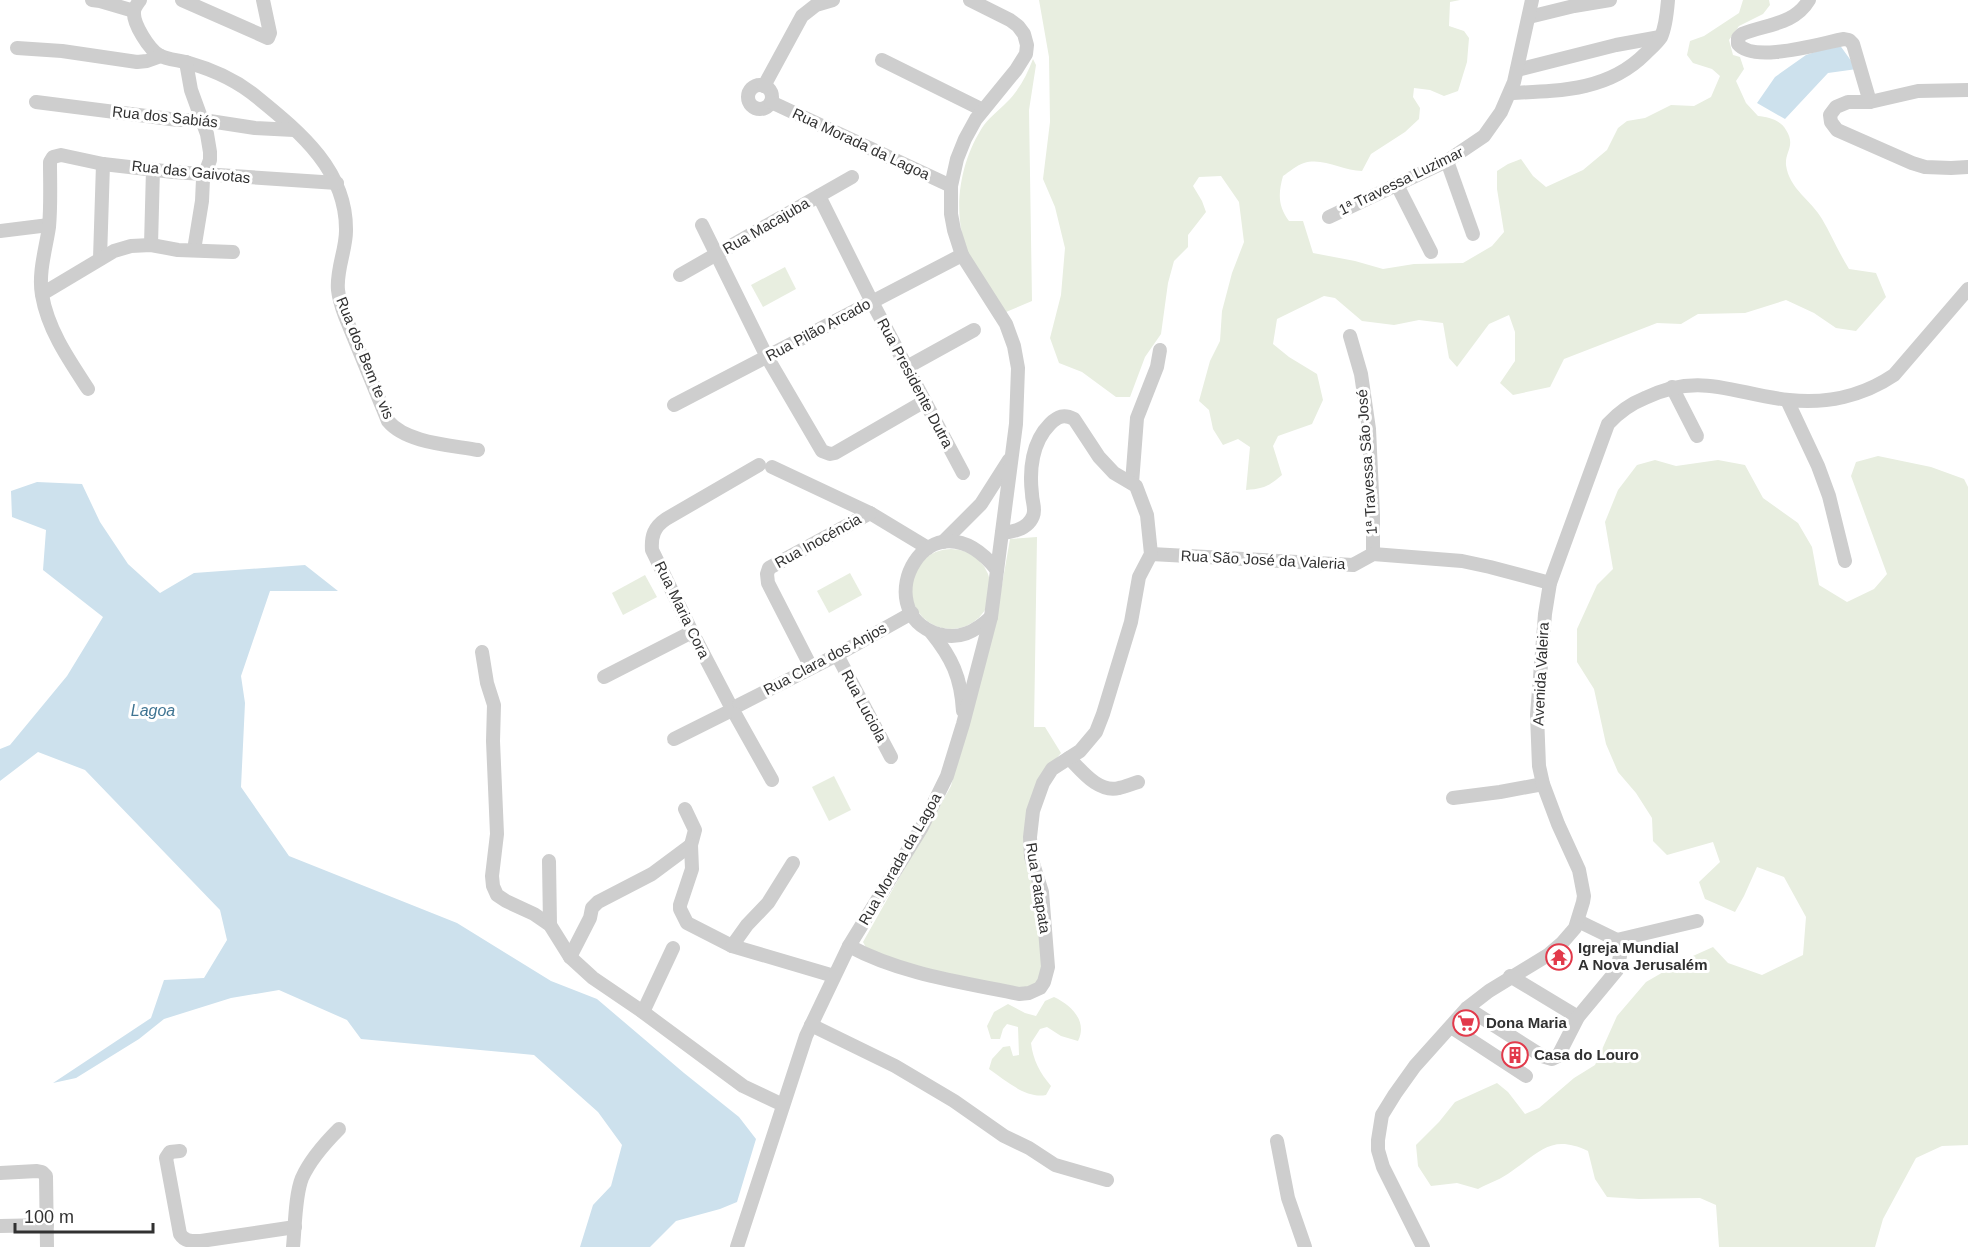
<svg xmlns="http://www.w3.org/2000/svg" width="1968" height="1247" font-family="Helvetica,sans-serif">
  <rect width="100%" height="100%" fill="#fff"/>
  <!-- green -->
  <g fill="#e8eee0">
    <path d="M1039,0H1460L1450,2L1449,26L1464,31L1469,38L1467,62L1458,91L1444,96L1430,90L1414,88L1413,97L1420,108L1419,119L1405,132L1371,154L1362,171C1343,171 1323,157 1304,163C1297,165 1289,172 1283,176C1278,194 1278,206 1289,221H1303L1313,253L1355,261L1383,269L1414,264L1463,263L1492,246L1504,232L1497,189V171L1508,164L1521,159L1533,176L1546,187L1583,170L1607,150L1618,128L1627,121L1645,118L1671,105L1694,106L1711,97L1720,76L1712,69L1693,63L1687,55L1690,41L1704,36L1739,13L1743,0H1769L1770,5L1763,14L1739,26L1729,40L1733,55L1740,57L1744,69L1736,81L1746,103L1758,116C1768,117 1781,120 1786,130C1796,146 1785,151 1786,165C1789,189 1812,201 1822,219C1832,236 1839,253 1849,269L1876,273L1886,297L1856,331L1836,328L1814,313L1786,300L1745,313L1698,314L1681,324L1657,323L1564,359L1550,387L1513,395L1500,383L1515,361V332L1509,315L1489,324L1457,367L1449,358L1443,323L1419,320L1394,325L1362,321L1335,298L1324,296L1277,319L1273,344L1289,357L1317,374L1323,400L1312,424L1278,436L1273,446L1282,475C1269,486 1264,489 1246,490L1250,447L1238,439L1223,445L1213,429L1209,410L1199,401L1210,361L1220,341L1222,311L1232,273L1244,242L1239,202L1221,176L1199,177L1193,186L1202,201L1206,212L1188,235V247L1174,261L1168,283L1161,334L1145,357L1130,397H1116L1082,372L1059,363L1050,338L1061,295L1065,248L1055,207L1043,179L1050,122L1049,57Z"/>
    <path d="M1033,59L1036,65L1029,110L1032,301L1006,312C995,295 982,279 972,261C950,220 958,163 984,125C991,116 999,110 1007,102C1019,90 1027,75 1033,59Z"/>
    <path d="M785,267L796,289L763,307L751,285Z"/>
    <path d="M1878,456L1931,467L1964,479L1968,487V1145L1942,1146L1916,1158L1883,1219L1875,1247H1719L1716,1205L1700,1198L1639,1199L1607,1197L1595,1179L1588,1151C1552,1134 1541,1151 1512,1171C1502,1179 1489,1183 1478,1189L1457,1183L1431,1186L1418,1166L1416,1145L1439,1122L1455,1102L1497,1083L1508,1092L1525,1114L1539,1108L1574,1078L1595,1065L1617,1016L1646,982L1684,960L1713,947L1728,963L1762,975L1803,955L1806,917L1784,877L1757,867L1744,896L1735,912L1705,899L1699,882L1720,862L1713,842L1667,855L1653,841L1652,818L1636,793L1618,772L1606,744L1594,689L1577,662V629L1597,585L1613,569L1605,522L1618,490L1637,465L1655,460L1676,466L1718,460L1745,465L1763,498L1798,523L1812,547L1819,585L1847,602L1874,589L1887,574L1851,476L1856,462Z"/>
    <path d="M1037,537L1034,727H1045L1061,753L1040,778L1029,814L1039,893L1043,971L1036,983L1026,990L907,965L869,953L863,942L951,786L999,602L1010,539Z"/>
    <circle cx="951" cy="589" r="40"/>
    <path d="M850,573L862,595L829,613L817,591Z"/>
    <path d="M645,575L657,597L623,615L612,593Z"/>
    <path d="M834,776L851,810L829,821L812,787Z"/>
    <path d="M1054,997C1071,1005 1088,1021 1078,1041L1061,1036L1047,1027L1040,1029L1031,1043C1033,1060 1040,1073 1051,1086L1046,1095C1026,1099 1005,1080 989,1069L992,1059L1003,1047L1010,1046L1013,1056L1019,1055L1018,1027L1007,1024L1003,1029L1000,1039H991L987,1026L994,1012L1008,1004L1025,1013L1036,1016L1045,1001Z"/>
  </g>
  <!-- water -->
  <g fill="#cde1ed">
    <path d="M1839,44L1857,69L1828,73L1785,119L1757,103L1775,77L1806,55Z"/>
    <path d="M37,482L82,484L100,522L128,564L160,593L194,573L305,565L338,591H270L241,676L245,703L241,787L289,856L457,923L551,981L597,999L684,1073L739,1117L756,1139L737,1202L720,1209L676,1221L650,1247H580L593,1205L611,1186L622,1145L598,1112L534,1055L361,1039L347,1020L279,990L231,998L164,1019L139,1039L76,1078L53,1083L151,1018L164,980L204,978L227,940L220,910L85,770L38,752L0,781V749L10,745L67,676L103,617L43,570L46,530L12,517L11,491Z"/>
  </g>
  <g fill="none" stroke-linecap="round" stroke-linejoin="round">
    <!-- minor -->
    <g stroke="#cecece" stroke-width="14">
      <path d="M92,0L100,1L134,11"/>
      <path d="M140,0C138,3 134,8 134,12C133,24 149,49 159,55C167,60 180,60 189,63C214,70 239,82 258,98C301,133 347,171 346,231C346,250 336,270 338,290C339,299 342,308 345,316L388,421C406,443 451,445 478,450"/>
      <path d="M182,0L268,38L270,33L263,0"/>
      <path d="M1809,0C1794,25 1767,24 1742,34L1738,38V44C1754,64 1821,43 1844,39L1849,40L1853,44L1870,102"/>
      <path d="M1529,17L1574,6L1610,0"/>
      <path d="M17,48L62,51L137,62L147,61L161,56"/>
      <path d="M882,60L983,110"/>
      <path d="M186,62L191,90L207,134L210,152V160L203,179L202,201L194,250"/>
      <path d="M1517,70L1616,45L1660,37"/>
      <circle cx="760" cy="97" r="12"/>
      <path d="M764,86L802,16L816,5L833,0"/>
      <path d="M1968,90L1918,91L1870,102H1848L1836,107L1830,115L1831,122L1837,130L1912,163L1925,167L1951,168L1968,167"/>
      <path d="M1510,93C1559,91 1608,91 1645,54C1650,49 1657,43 1661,37C1666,26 1667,12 1668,0"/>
      <path d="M36,102L178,120H203L255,128L294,130"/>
      <path d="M771,102L951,186"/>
      <path d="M1447,161L1473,234"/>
      <path d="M1397,185L1431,252"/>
      <path d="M819,196L872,302L963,473"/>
      <path d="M1329,217L1447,161L1484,136L1501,112L1514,82L1532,0"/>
      <path d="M702,225L767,357L822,451L830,454L835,453L925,401"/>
      <path d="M0,231L49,225"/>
      <path d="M151,245L153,169"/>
      <path d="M100,259L103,164"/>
      <path d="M680,275L852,177"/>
      <path d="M42,294L114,251L131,246L151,245L178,250L233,252"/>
      <path d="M1350,336L1361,374L1369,429L1373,515V554"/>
      <path d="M907,367L974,330"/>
      <path d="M1672,387L1697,436"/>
      <path d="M88,389C69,360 48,330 42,295C38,273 46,248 49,227C51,206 50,183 50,162L53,157L61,155L103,164L173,172L337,183"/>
      <path d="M1787,400L1818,466L1829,496L1845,561"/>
      <path d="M674,405L962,255"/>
      <path d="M772,467L870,513L928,548"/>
      <path d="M1132,483L1137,418L1157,367L1160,350"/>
      <path d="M943,542L981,504L1009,460"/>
      <path d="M1151,554L1353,565L1373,554L1462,561L1490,567L1550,583"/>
      <path d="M991,617C975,632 959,640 938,634C865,611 929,486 997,570"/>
      <path d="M931,632C952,658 961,677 963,711"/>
      <path d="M482,652L487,683L494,705L493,741L497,834L492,876L493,886L497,895L506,901L534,914L550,925L570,957L593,978L643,1012L743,1086L783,1105"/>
      <path d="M837,655L891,757"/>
      <path d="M811,667L768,583L767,574L769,568L870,513"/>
      <path d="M604,677L692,632"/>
      <path d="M729,703L692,632L652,550C651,536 654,527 666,519L759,465"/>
      <path d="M739,705L837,655L912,613"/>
      <path d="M735,714L772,780"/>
      <path d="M674,739L728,712"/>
      <path d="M1069,758C1082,771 1098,793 1119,788C1125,787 1131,784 1138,782"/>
      <path d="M1453,798L1500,792L1543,784"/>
      <path d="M685,809L695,830L691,845L692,869L680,905V909L687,923L732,946L834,976"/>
      <path d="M549,861L550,925"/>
      <path d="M1578,921L1617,940"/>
      <path d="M1617,940L1697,921"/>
      <path d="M732,946L747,925L768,903L793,863"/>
      <path d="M849,946C901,974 961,982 1019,994L1029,993L1040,988L1044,982L1048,967L1042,892L1031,857L1030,837L1033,811L1043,783L1052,769L1080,751L1096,732L1103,714L1131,622L1139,577L1151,554L1147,515L1136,486L1114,473L1099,457L1074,419C1064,414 1058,416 1050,424C1032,442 1029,470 1032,494C1032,501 1036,509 1033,516C1028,529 1014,532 1002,533"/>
      <path d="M570,957L590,918L592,908L598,902L652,874L691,845"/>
      <path d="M1510,976L1578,1017"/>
      <path d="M1467,1008L1542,1056L1552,1059L1558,1056L1578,1017L1617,970L1620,956L1617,940"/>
      <path d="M643,1012L673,948"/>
      <path d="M811,1025L895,1066L954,1101L1004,1136L1029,1148L1055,1165L1107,1180"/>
      <path d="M1451,1027L1526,1076"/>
      <path d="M1277,1141L1288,1198L1305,1247"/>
      <path d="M180,1151L170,1152L166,1158L180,1234C185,1242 192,1241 201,1241L295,1227"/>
      <path d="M0,1173L37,1171L42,1172L46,1176L47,1247"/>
      <path d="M0,1226L47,1225"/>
      <path d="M293,1247C295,1228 295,1195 302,1178C310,1160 325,1143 339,1129"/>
      <path d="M737,1247L806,1036L849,946L922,827L947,776L963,724L991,617L1016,424L1018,368L1014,346L1006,324L962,255L954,230L951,214V186L957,159L965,139L976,119L1016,70L1026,54L1027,45L1024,34L1018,26L1010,20L970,0"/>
      <path d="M1423,1247L1383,1167L1378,1150V1140L1382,1115L1395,1094L1415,1066L1467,1008L1489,991L1548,955L1562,943L1575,928L1583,902L1584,896L1579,870L1558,824L1543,784L1539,766L1537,715L1545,614L1550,583L1608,424C1619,412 1630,404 1645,398C1700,371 1734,394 1789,400C1826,404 1863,396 1894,375L1968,289"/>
    </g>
  </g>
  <!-- icons -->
  <defs>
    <g id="temple-ring" transform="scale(1.35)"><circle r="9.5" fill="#fff" stroke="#e23a4b" stroke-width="1.5"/><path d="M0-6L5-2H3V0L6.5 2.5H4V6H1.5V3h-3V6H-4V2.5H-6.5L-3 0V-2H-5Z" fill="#e23a4b"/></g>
    <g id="supermarket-ring" transform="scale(1.35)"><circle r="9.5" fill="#fff" stroke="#e23a4b" stroke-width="1.5"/><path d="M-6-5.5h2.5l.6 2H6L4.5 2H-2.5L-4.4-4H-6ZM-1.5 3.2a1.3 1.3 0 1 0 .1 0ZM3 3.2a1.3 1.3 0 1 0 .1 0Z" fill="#e23a4b"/></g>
    <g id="building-ring" transform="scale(1.35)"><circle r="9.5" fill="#fff" stroke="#e23a4b" stroke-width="1.5"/><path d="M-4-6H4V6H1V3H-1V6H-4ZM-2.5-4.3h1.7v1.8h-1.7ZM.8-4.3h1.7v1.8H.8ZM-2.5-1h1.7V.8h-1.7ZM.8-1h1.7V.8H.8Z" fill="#e23a4b"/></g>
  </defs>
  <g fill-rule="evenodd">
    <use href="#temple-ring" x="1559" y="957"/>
    <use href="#supermarket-ring" x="1466" y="1023"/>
    <use href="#building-ring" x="1515" y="1055"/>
  </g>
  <g text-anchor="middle" stroke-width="6" stroke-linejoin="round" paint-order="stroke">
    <!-- street labels -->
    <g font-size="15" fill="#313131" stroke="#fff">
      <text transform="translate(165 117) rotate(6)" y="5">Rua dos Sabiás</text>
      <text transform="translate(861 144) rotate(25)" y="5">Rua Morada da Lagoa</text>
      <text transform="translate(191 172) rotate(6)" y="5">Rua das Gaivotas</text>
      <text transform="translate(1401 181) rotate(-26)" y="5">1ª Travessa Luzimar</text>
      <text transform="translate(766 226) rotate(-30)" y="5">Rua Macajuba</text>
      <text transform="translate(818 330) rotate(-28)" y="5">Rua Pilão Arcado</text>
      <text transform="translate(365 358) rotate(68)" y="5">Rua dos Bem te vis</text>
      <text transform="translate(915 383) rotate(62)" y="5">Rua Presidente Dutra</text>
      <text transform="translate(1367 462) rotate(-94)" y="5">1ª Travessa São José</text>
      <text transform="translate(818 541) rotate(-29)" y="5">Rua Inocéncia</text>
      <text transform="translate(1263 560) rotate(3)" y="5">Rua São José da Valeria</text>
      <text transform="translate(682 610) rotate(64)" y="5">Rua Maria Cora</text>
      <text transform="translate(825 659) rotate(-28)" y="5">Rua Clara dos Anjos</text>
      <text transform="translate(1541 674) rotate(-87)" y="5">Avenida Valeira</text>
      <text transform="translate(864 706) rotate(62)" y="5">Rua Luciola</text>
      <text transform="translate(900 859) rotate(-60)" y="5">Rua Morada da Lagoa</text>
      <text transform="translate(1038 888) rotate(81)" y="5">Rua Patapata</text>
    </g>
    <!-- poi labels -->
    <g font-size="15" font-weight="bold" fill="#313131" stroke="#fff" text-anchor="start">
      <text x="1578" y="953">Igreja Mundial<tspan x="1578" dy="17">A Nova Jerusalém</tspan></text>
      <text x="1486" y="1028">Dona Maria</text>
      <text x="1534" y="1060">Casa do Louro</text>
    </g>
    <!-- water labels -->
    <g font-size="16" font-style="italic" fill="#407593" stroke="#fff">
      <text x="153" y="716">Lagoa</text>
    </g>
  </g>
  <!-- scale -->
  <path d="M15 1223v9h138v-9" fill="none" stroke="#313131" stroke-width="3"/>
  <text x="24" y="1223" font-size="18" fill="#313131" stroke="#ffffff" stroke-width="4.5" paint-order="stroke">100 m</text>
</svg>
